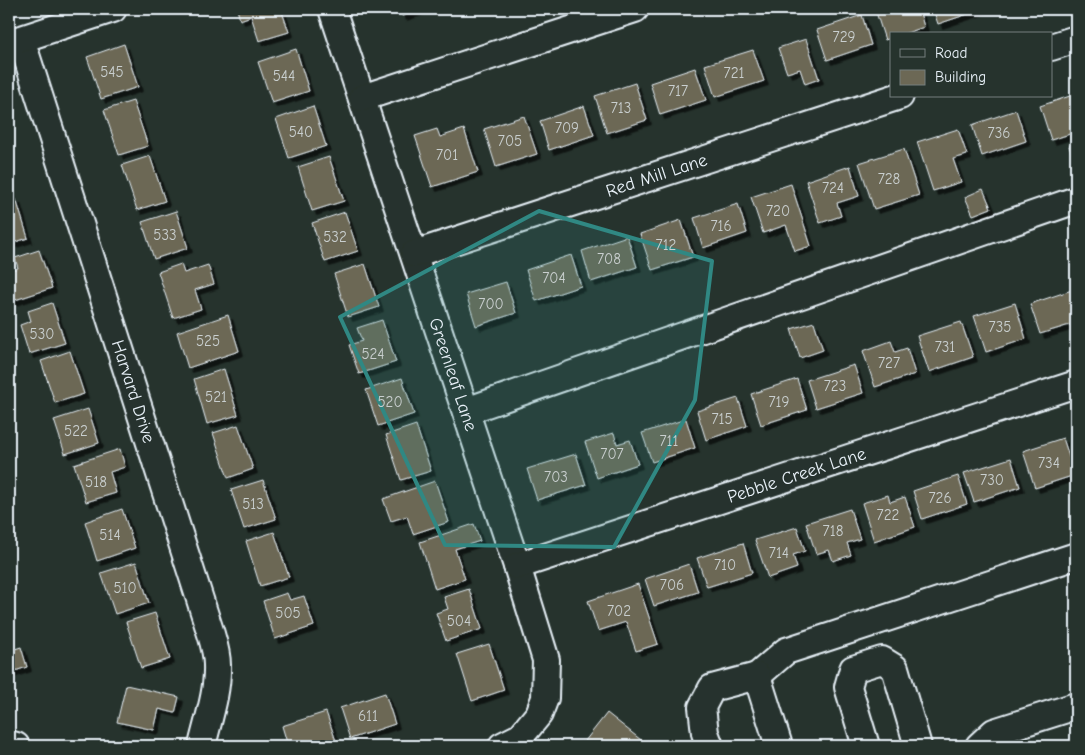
<svg xmlns="http://www.w3.org/2000/svg" width="1085" height="755" font-family="'Comic Neue',sans-serif">
  <defs>
    <filter id="shadow"><feDropShadow dx="4.5" dy="4.5" stdDeviation="0" flood-color="#0009"/></filter>
  </defs>
  <rect width="100%" height="100%" fill="#26332d"/>
  <filter id="ink" filterUnits="userSpaceOnUse"><feTurbulence type="fractalNoise" baseFrequency=".02" numOctaves="2"/><feDisplacementMap in="SourceGraphic" scale="10" xChannelSelector="R" yChannelSelector="G"/><feConvolveMatrix kernelMatrix="1 2 1 2 8 2 1 2 1" color-interpolation-filters="sRGB"/></filter>
  <g filter="url(#ink)">
    <!-- building -->
    <g fill="#6c6855" stroke="#e8f1f8" filter="url(#shadow)">
      <path d="M237,9H281L289,32L259,41L251,16L240,20Z"/>
      <path d="M399,9H423L402,16Z"/>
      <path d="M875,9H919L924,27L904,34H891V38L885,40Z"/>
      <path d="M933,9H983L938,24Z"/>
      <path d="M862,15L871,45L827,60L817,30Z"/>
      <path d="M806,39L819,79L805,84L800,69L787,73L778,48Z"/>
      <path d="M124,44L138,87L101,99L87,57Z"/>
      <path d="M296,49L309,91L272,103L258,62Z"/>
      <path d="M753,50L764,81L715,97L705,65Z"/>
      <path d="M695,68L706,100L660,115L650,83Z"/>
      <path d="M635,83L647,120L607,133L595,96Z"/>
      <path d="M1076,94V132L1051,140L1040,106Z"/>
      <path d="M133,101L148,146L119,155L104,110Z"/>
      <path d="M313,106L326,146L289,158L276,119Z"/>
      <path d="M584,106L594,135L549,150L540,121Z"/>
      <path d="M1016,110L1026,141L982,156L972,125Z"/>
      <path d="M524,116L537,154L496,167L484,129Z"/>
      <path d="M437,129L440,137L464,129L478,172L432,187L415,136Z"/>
      <path d="M958,129L967,155L953,159L961,182L933,191L917,142Z"/>
      <path d="M1076,144V168L1069,146Z"/>
      <path d="M904,149L919,195L874,209L859,163Z"/>
      <path d="M150,156L165,201L137,210L122,165Z"/>
      <path d="M329,157L344,201L312,211L298,167Z"/>
      <path d="M850,166L859,196L837,203L841,216L820,223L806,181Z"/>
      <path d="M791,184L811,246L795,251L786,225L763,233L751,197Z"/>
      <path d="M983,189L991,208L973,215L965,197Z"/>
      <path d="M16,199L28,238L9,244V201Z"/>
      <path d="M738,204L747,233L703,248L694,218Z"/>
      <path d="M176,211L188,248L154,259L142,222Z"/>
      <path d="M345,212L358,251L325,262L312,223Z"/>
      <path d="M681,220L693,257L652,270L640,234Z"/>
      <path d="M627,236L637,267L591,282L582,251Z"/>
      <path d="M39,250L52,288L12,301L9,291V271L18,268L15,258Z"/>
      <path d="M571,255L581,286L536,301L526,270Z"/>
      <path d="M181,264L184,273L208,265L214,284L195,290L201,309L173,318L158,272Z"/>
      <path d="M365,264L379,307L348,317L334,274Z"/>
      <path d="M506,282L516,313L476,326L466,294Z"/>
      <path d="M1075,289L1076,323L1040,334L1030,304Z"/>
      <path d="M52,303L65,343L29,354L20,325L31,321L28,311Z"/>
      <path d="M1015,303L1026,339L986,352L974,316Z"/>
      <path d="M228,315L239,351L188,368L177,332Z"/>
      <path d="M382,320L396,362L359,374L349,345L362,341L357,328Z"/>
      <path d="M814,322L823,350L800,358L791,329Z"/>
      <path d="M961,322L973,357L929,372L917,336Z"/>
      <path d="M891,341L895,352L907,348L915,374L875,387L863,351Z"/>
      <path d="M70,351L84,394L55,403L41,361Z"/>
      <path d="M854,365L863,393L816,408L807,380Z"/>
      <path d="M224,369L238,415L207,424L194,379Z"/>
      <path d="M402,378L414,414L378,426L366,390Z"/>
      <path d="M797,379L807,410L761,425L751,394Z"/>
      <path d="M738,398L747,426L706,440L697,411Z"/>
      <path d="M88,409L99,443L65,454L54,420Z"/>
      <path d="M686,419L695,448L652,462L642,433Z"/>
      <path d="M238,425L253,469L228,478L213,433Z"/>
      <path d="M416,425L431,471L401,480L386,435Z"/>
      <path d="M614,433L617,444L630,440L638,464L597,478L585,442Z"/>
      <path d="M1063,438L1075,475L1035,488L1023,451Z"/>
      <path d="M120,449L125,467L110,472L116,493L86,502L74,464Z"/>
      <path d="M576,454L586,485L537,500L527,469Z"/>
      <path d="M1011,458L1020,487L974,502L964,473Z"/>
      <path d="M958,476L967,504L922,519L913,491Z"/>
      <path d="M263,480L276,519L244,529L231,490Z"/>
      <path d="M435,481L449,522L413,534L407,516L391,521L383,499Z"/>
      <path d="M888,495L890,502L905,497L915,527L874,541L862,503Z"/>
      <path d="M122,509L135,548L97,561L85,522Z"/>
      <path d="M850,509L860,539L847,543L851,555L833,561L829,550L816,554L806,523Z"/>
      <path d="M474,524L480,541L455,549L465,579L435,589L420,542Z"/>
      <path d="M797,527L805,551L793,555L797,568L768,578L755,540Z"/>
      <path d="M274,532L289,577L260,586L246,541Z"/>
      <path d="M743,543L752,573L707,587L697,558Z"/>
      <path d="M136,562L149,603L115,614L101,573Z"/>
      <path d="M689,564L698,592L654,606L645,579Z"/>
      <path d="M638,584L658,644L636,651L626,622L598,631L588,601Z"/>
      <path d="M469,589L482,629L446,641L436,613L448,609L444,597Z"/>
      <path d="M287,593L290,600L304,596L314,626L275,639L263,601Z"/>
      <path d="M155,613L170,659L141,668L126,622Z"/>
      <path d="M489,644L504,690L472,701L457,654Z"/>
      <path d="M21,647L27,667L9,673V651Z"/>
      <path d="M126,685L179,697L175,713L159,709L154,730L117,722Z"/>
      <path d="M385,693L395,724L350,739L340,708Z"/>
      <path d="M326,712L336,741L320,746H288L282,726Z"/>
      <path d="M607,713L646,744L644,746H581Z"/>
    </g>
    <g fill="none" stroke-linecap="round" stroke-linejoin="round">
      <!-- minor casing -->
      <g stroke="#e8f1f8" stroke-width="30">
        <g id="minor">
          <path id="s1" d="M332,9L517,566L546,660L545,698L539,714L520,737L502,746"/>
          <path id="s2" d="M21,39L211,634C214,644 217,654 217,665C218,692 208,720 202,746"/>
          <path d="M9,43L113,9"/>
          <path d="M1051,47L1076,39"/>
          <path d="M362,98L635,9"/>
          <path id="s3" d="M414,254L900,96"/>
          <path d="M466,411L1076,200"/>
          <path id="s4" d="M517,566L1076,384"/>
          <path d="M757,676L786,651L1076,556"/>
          <path d="M9,744L16,746"/>
          <path d="M710,746L705,733L702,707L712,688L757,676L779,746"/>
          <path d="M866,746L848,687L853,669L882,660L895,668L918,746"/>
          <path d="M979,746L994,732L1076,706"/>
        </g>
      </g>
      <!-- minor -->
      <use href="#minor" stroke="#26332d" stroke-width="26"/>
    </g>
  </g>
  <!-- marked area -->
  <path fill="#308883" fill-opacity="0.2" stroke="#308883" stroke-width="4" stroke-linejoin="round" d="M539,211L712,261L695,400L614,547L445,545L340,317Z"/>
  <g text-anchor="middle" stroke-width="4" stroke-linejoin="round" paint-order="stroke">
    <!-- number labels -->
    <g font-size="15" fill="#c9cfcf">
      <text x="844" y="42">729</text>
      <text x="112" y="77">545</text>
      <text x="734" y="78">721</text>
      <text x="284" y="81">544</text>
      <text x="678" y="96">717</text>
      <text x="621" y="113">713</text>
      <text x="567" y="133">709</text>
      <text x="301" y="137">540</text>
      <text x="999" y="138">736</text>
      <text x="510" y="146">705</text>
      <text x="447" y="160">701</text>
      <text x="889" y="184">728</text>
      <text x="833" y="193">724</text>
      <text x="778" y="216">720</text>
      <text x="721" y="231">716</text>
      <text x="165" y="240">533</text>
      <text x="335" y="242">532</text>
      <text x="666" y="250">712</text>
      <text x="609" y="264">708</text>
      <text x="554" y="283">704</text>
      <text x="491" y="309">700</text>
      <text x="1000" y="332">735</text>
      <text x="42" y="339">530</text>
      <text x="208" y="346">525</text>
      <text x="945" y="352">731</text>
      <text x="373" y="359">524</text>
      <text x="889" y="368">727</text>
      <text x="835" y="391">723</text>
      <text x="216" y="402">521</text>
      <text x="390" y="407">520</text>
      <text x="779" y="407">719</text>
      <text x="722" y="424">715</text>
      <text x="76" y="436">522</text>
      <text x="669" y="446">711</text>
      <text x="612" y="459">707</text>
      <text x="1049" y="468">734</text>
      <text x="556" y="482">703</text>
      <text x="992" y="485">730</text>
      <text x="96" y="487">518</text>
      <text x="940" y="503">726</text>
      <text x="253" y="509">513</text>
      <text x="888" y="520">722</text>
      <text x="833" y="536">718</text>
      <text x="110" y="540">514</text>
      <text x="779" y="558">714</text>
      <text x="725" y="570">710</text>
      <text x="672" y="590">706</text>
      <text x="125" y="593">510</text>
      <text x="619" y="616">702</text>
      <text x="288" y="618">505</text>
      <text x="459" y="626">504</text>
      <text x="368" y="721">611</text>
    </g>
    <!-- street labels -->
    <g font-size="18" fill="#e8f1f8" stroke="#26332d">
      <text dy="6" stroke="none"><textPath href="#s3" startOffset="255">Red Mill Lane</textPath></text>
      <text dy="6" stroke="none"><textPath href="#s1" startOffset="385">Greenleaf Lane</textPath></text>
      <text dy="6" stroke="none"><textPath href="#s2" startOffset="370">Harvard Drive</textPath></text>
      <text dy="6" stroke="none"><textPath href="#s4" startOffset="294">Pebble Creek Lane</textPath></text>
    </g>
  </g>
  <!-- margin -->
  <rect width="1085" height="755" fill="none" stroke="#26332d" stroke-width="30"/>
  <rect x="15" y="15" width="1055" height="725" fill="none" stroke="#e8f1f8" stroke-width="2" filter="url(#ink)"/>
  <!-- legend -->
  <rect x="890" y="32" width="162" height="65" fill="#26332d" stroke="#747f7e"/>
  <rect x="900" y="49" width="25" height="8" fill="#26332d" stroke="#747f7e"/>
  <text x="935" y="58" font-size="15" fill="#e8f1f8">Road</text>
  <rect x="900" y="70" width="25" height="15" fill="#6c6855" stroke="#747f7e"/>
  <text x="935" y="82" font-size="15" fill="#e8f1f8">Building</text>
</svg>
